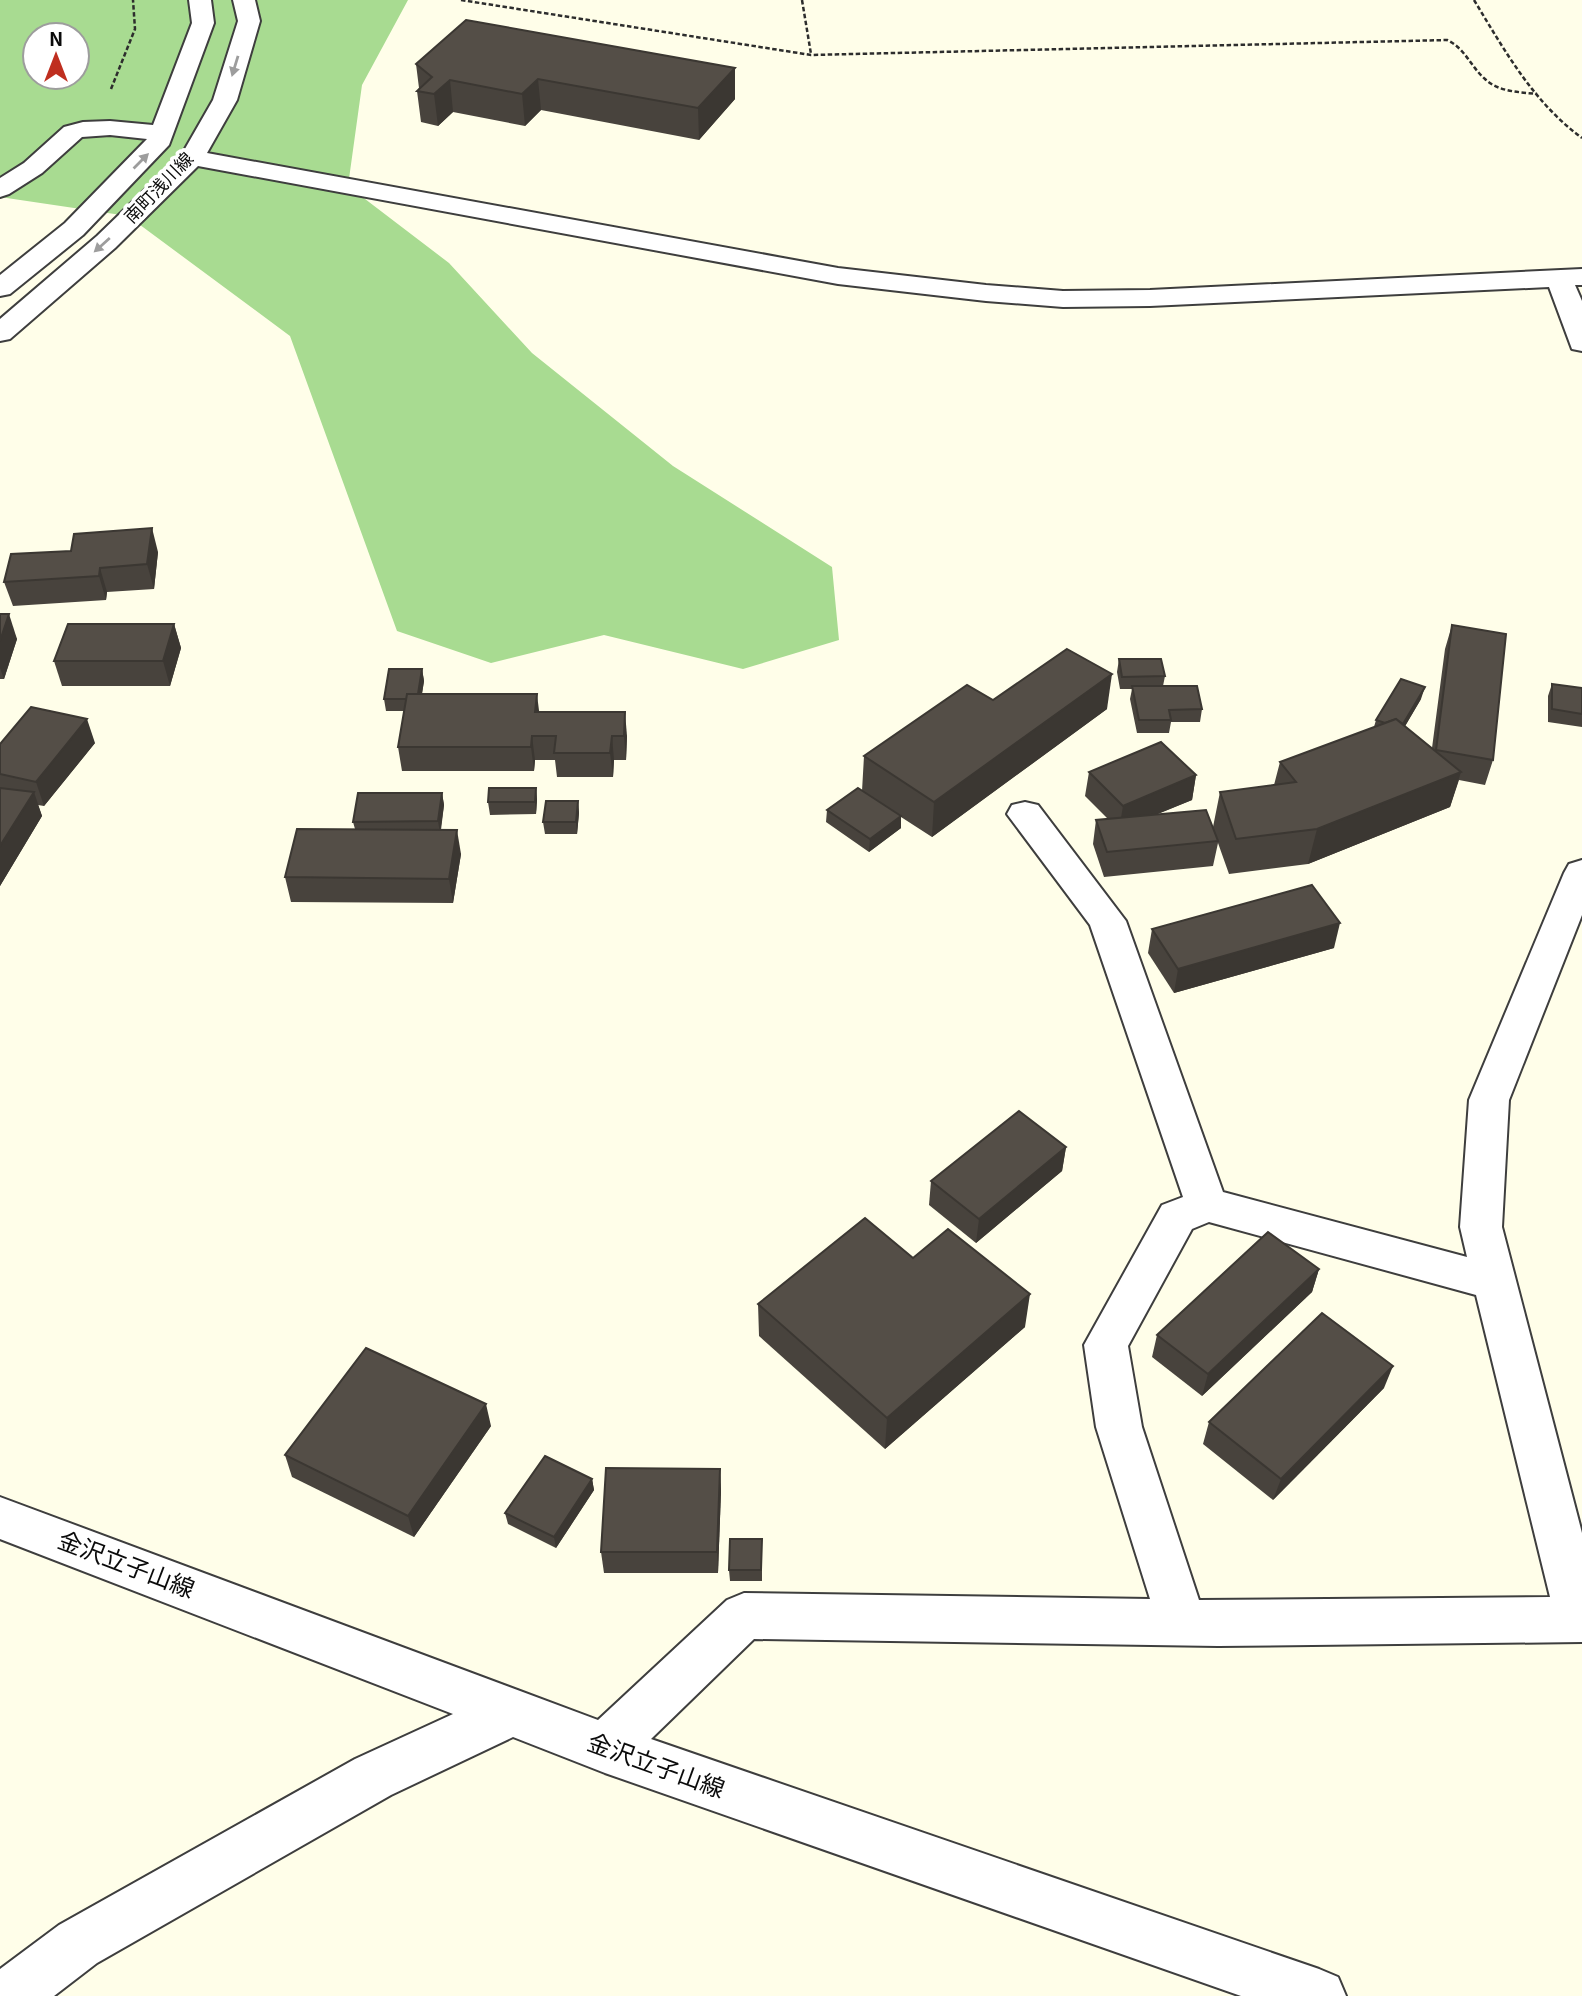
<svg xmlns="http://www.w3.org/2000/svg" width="1582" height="1996" font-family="Georgia,'Noto Sans JP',serif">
  <rect width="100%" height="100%" fill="#fffee9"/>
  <!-- forest -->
  <path fill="#a8db91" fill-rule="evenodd" d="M0,0H408L362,85L348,186L449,263L532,353L673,466L832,567L839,640L743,669L604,635L491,663L397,631L290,336L128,216L0,197ZM35,35H77V77H35Z"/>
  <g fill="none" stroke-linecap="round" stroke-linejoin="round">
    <!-- minor casing -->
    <g stroke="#3e3e3e" stroke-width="4">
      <g id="minor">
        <path d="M189,0H211L214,23L169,145L83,235L10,294L0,296V275L65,223L147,139L110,135L82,137L42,173L9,194L0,197V178L24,163L64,127L83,122L110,121L153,125L192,23Z"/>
        <path d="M233,0H255L260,21L237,100L207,153L838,268L986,285L1063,291L1150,290L1582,269V285H1575L1582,301V351L1572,349L1549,287L1150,306L1063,307L986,301L838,284L198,166L115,248L10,339L0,341V319L97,236L182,154L213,100L238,21Z"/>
        <path d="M1025,802L1038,805L1126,921L1223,1192L1467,1257L1460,1227L1469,1100L1564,873L1569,864L1582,860V915L1509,1100L1502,1227L1582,1533V1642L1218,1646L754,1639L651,1739L1319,1969L1338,1977L1346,1996H1241L605,1773L513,1737L391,1795L97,1963L54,1996H0V1969L59,1925L355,1759L453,1714L0,1539V1497L598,1720L727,1600L744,1593L1150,1599L1096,1427L1084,1345L1162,1205L1183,1197L1090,925L1007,814L1012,805ZM1209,1222L1476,1295L1550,1597L1199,1600L1142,1427L1128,1346L1192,1229Z"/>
      </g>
    </g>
    <!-- path -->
    <g stroke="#2d2d2d" stroke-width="2.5" stroke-dasharray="4.5 2.5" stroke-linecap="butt">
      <path d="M461,0L811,55L1447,40C1466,49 1470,66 1485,79C1498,92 1520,92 1537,94"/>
      <path d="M802,0L811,54"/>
      <path d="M1474,0C1505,51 1533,102 1582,138"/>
      <path d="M111,89L135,29L133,0"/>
    </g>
    <!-- minor -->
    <use href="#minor" fill="#fff" fill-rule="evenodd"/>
  </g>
  <!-- wall -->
  <g fill="#48433d">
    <path d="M416,64L735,68V99L699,140L541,110L525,126L453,112L438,126L421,122L417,91L419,88Z"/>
    <path d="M158,552L154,589L107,592L106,600L13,606L4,582Z"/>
    <path d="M0,614L17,639L4,679H0Z"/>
    <path d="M174,624L181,648L170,686H62L54,661Z"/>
    <path d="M1452,625L1493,760L1485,785L1459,780L1450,807L1308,864L1229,874L1218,843L1213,866L1104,877L1093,844L1096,820L1108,819L1085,796L1089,772L1196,775L1192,800L1157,814L1213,827L1220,792L1274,785L1280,762L1374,727L1376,720L1421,699L1405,726L1432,748L1445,649Z"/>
    <path d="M1119,659L1165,676L1163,686L1202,709L1200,722H1171L1169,733H1137L1130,699L1132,689H1120L1117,672Z"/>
    <path d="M422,669L424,681L422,694L539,712L627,736L626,760H614L613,777H557L555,760H535L534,771H402L398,747L404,711H386L384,699Z"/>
    <path d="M1552,684L1582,688V727L1548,722V696Z"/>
    <path d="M993,700L1107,709L932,837L901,817V828L869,852L826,822L827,810L862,791L864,756Z"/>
    <path d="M95,743L44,806L38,805L42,816L0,886V744Z"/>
    <path d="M536,788L537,800L536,814L490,815L488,802Z"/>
    <path d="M442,793L444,805L441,830L461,854L453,903L291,902L285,877L355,829L353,822Z"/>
    <path d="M578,801L579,813L577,834H545L543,822Z"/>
    <path d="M1152,929L1334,948L1174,993L1148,953Z"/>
    <path d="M1066,1147L1062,1171L976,1243L929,1205L931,1181Z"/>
    <path d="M913,1258L1025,1327L885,1449L759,1336L758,1304Z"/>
    <path d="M1319,1269L1312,1292L1202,1396L1152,1357L1157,1335Z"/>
    <path d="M1384,1388L1273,1500L1203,1444L1209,1422Z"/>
    <path d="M491,1426L414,1537L292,1477L285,1455Z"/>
    <path d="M720,1469L721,1491L718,1573H604L601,1552Z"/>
    <path d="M592,1479L594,1490L556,1548L508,1524L505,1513Z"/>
    <path d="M762,1539V1581H730L729,1570Z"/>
  </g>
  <!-- shaded-wall -->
  <g fill="#3b3732">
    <path d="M735,68V99L699,140L698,108Z"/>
    <path d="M538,79L541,110L525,126L522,94Z"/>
    <path d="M450,80L453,112L438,126L434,94Z"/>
    <path d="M152,528L158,552L154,589L147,564Z"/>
    <path d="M100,568L107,592L106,600L99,576Z"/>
    <path d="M9,614L17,639L4,679L0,668V641Z"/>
    <path d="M174,624L181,648L170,686L163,661Z"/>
    <path d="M422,669L424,681L419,711L417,699Z"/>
    <path d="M1112,674L1107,709L932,837L934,802Z"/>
    <path d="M1425,687L1421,699L1397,740L1400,728Z"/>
    <path d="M537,694L540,719L535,712Z"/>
    <path d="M625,712L627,736L626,760L624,736Z"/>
    <path d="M87,719L95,743L44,806L36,782Z"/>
    <path d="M532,736L535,760L534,771L531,747Z"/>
    <path d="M612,736L614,760L613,777L610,753Z"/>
    <path d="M1461,772L1450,807L1308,864L1317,829Z"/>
    <path d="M1196,775L1192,800L1119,830L1123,806Z"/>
    <path d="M536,788L537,800L536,814L535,802Z"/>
    <path d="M34,792L42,816L0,886V846Z"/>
    <path d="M442,793L444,805L440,833L438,821Z"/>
    <path d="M578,801L579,813L577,834L576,822Z"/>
    <path d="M901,816V828L869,852L870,839Z"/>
    <path d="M457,830L461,854L453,903L449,879Z"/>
    <path d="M1340,923L1334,948L1174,993L1178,969Z"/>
    <path d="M1066,1147L1062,1171L976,1243L979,1219Z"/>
    <path d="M1319,1269L1312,1292L1202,1396L1208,1374Z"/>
    <path d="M1030,1294L1025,1327L885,1449L887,1418Z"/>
    <path d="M1393,1366L1384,1388L1273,1500L1281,1479Z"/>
    <path d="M486,1404L491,1426L414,1537L408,1516Z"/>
    <path d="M720,1469L721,1491L718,1573L717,1552Z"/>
    <path d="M592,1479L594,1490L556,1548L554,1537Z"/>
  </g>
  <!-- building -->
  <g fill="#544e47" stroke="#3b3732" stroke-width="2">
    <path d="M466,20L735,68L698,108L538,79L522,94L450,80L434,94L417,91L432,77L416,64Z"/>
    <path d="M152,528L147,564L100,568L99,576L4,582L11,554L71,551L74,534Z"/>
    <path d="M0,614H9L0,641Z"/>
    <path d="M68,624H174L163,661H54Z"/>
    <path d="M1452,625L1506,634L1493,760L1436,750Z"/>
    <path d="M1067,649L1112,674L934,802L864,756L967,685L993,700Z"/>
    <path d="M1119,659H1161L1165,676L1122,677Z"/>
    <path d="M389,669H422L418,694H407V699H384Z"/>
    <path d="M1401,679L1425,687L1403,724L1396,719L1385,723L1376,720Z"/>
    <path d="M1552,684L1582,688V714L1552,709Z"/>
    <path d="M1132,686H1197L1202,709L1169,710L1171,720H1139Z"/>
    <path d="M407,694H537L535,712H625L624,736H612L610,753H554L556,736H532L531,747H398Z"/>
    <path d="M31,707L87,719L36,782L0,774V744Z"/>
    <path d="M1396,719L1461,772L1317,829L1236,839L1220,792L1296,782L1280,762Z"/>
    <path d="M1161,742L1196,775L1123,806L1089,772Z"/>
    <path d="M0,788L34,792L0,846Z"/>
    <path d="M489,788H536L535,802H488Z"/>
    <path d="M858,788L901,816L870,839L827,810Z"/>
    <path d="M358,793H442L438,821L353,822Z"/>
    <path d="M546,801H578L576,822H543Z"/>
    <path d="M1206,810L1218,841L1107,852L1096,820Z"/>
    <path d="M297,829L457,830L449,879L285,877Z"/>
    <path d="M1312,885L1340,923L1178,969L1152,929Z"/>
    <path d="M1019,1111L1066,1147L979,1219L931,1181Z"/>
    <path d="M865,1218L913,1258L948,1229L1030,1294L887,1418L758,1304Z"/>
    <path d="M1268,1232L1319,1269L1208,1374L1157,1335Z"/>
    <path d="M1322,1313L1393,1366L1281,1479L1209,1422Z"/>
    <path d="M366,1348L486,1404L408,1516L285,1455Z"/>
    <path d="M545,1456L592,1479L554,1537L505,1513Z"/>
    <path d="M606,1468L720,1469L717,1552H601Z"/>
    <path d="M730,1539H762L761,1570H729Z"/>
  </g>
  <!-- one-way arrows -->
  <defs><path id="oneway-solid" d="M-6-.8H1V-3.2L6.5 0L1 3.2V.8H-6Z" transform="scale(1.75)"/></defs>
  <g fill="#9d9d9d">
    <use href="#oneway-solid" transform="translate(235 66) rotate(107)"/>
    <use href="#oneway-solid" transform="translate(141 161) rotate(-45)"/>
    <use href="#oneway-solid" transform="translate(102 245) rotate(138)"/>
  </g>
  <g text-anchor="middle" stroke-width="7" stroke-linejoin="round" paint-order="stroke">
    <!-- far-street labels -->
    <g font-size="18" fill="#0b0b0b" stroke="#fff">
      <text transform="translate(159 188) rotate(-46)" y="6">南町浅川線</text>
    </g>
    <!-- near-street labels -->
    <g font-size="24" fill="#0b0b0b" stroke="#fff">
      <text transform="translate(126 1565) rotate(21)" y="8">金沢立子山線</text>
      <text transform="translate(656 1766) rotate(20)" y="8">金沢立子山線</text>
    </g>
  </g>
  <!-- north arrow -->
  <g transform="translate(56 56)"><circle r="33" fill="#ffffff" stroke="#9d9d9d" stroke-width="2"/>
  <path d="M0-5L12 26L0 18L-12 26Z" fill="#bf2e1f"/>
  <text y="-10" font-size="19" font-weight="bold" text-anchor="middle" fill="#0b0b0b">N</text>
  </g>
</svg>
